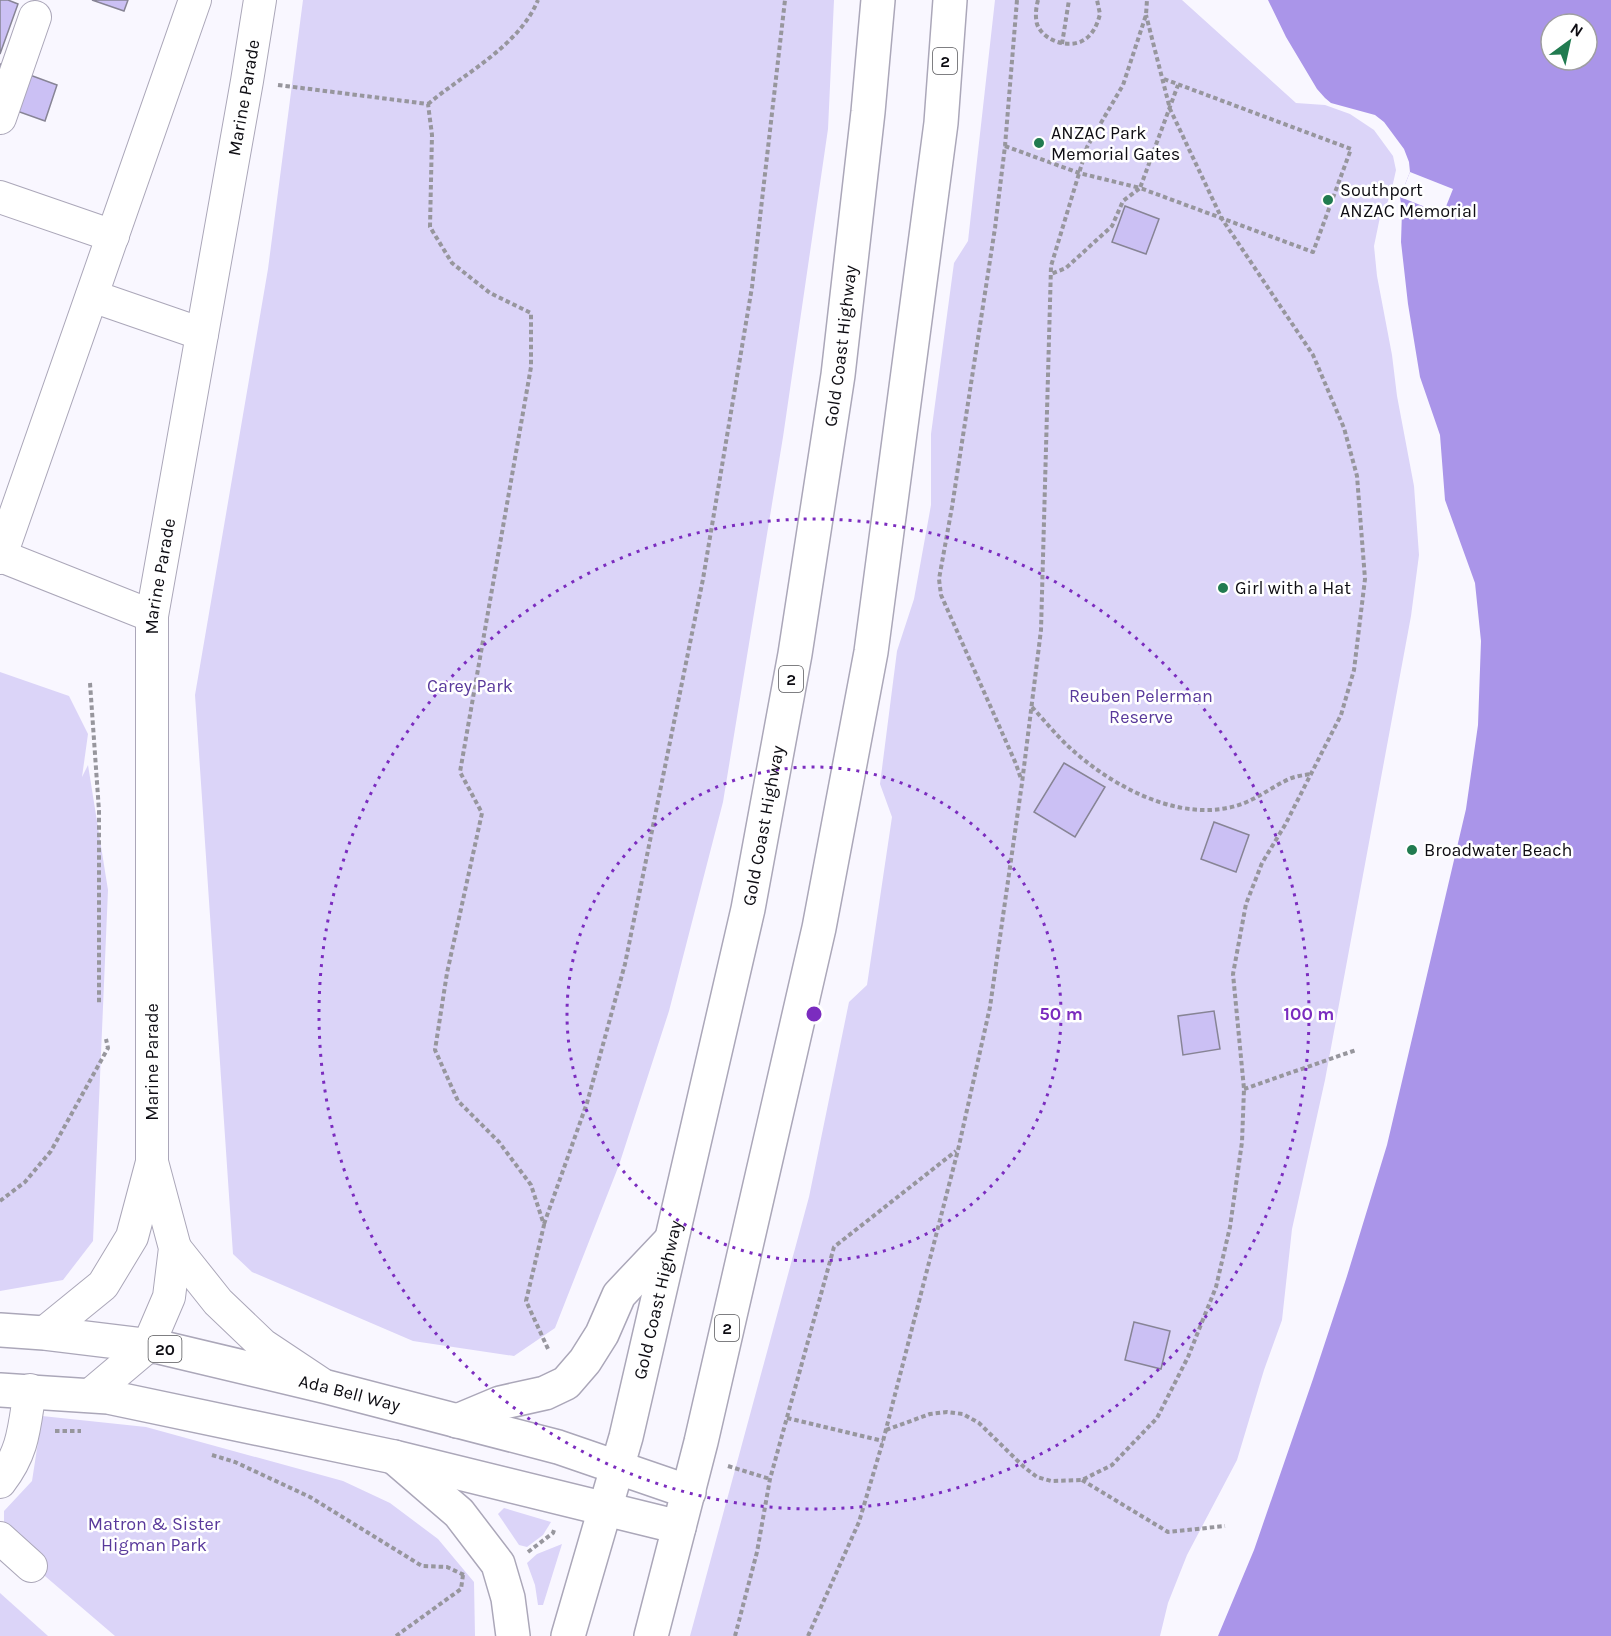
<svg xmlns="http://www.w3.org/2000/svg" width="1611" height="1636" font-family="Karla,sans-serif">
  <rect width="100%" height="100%" fill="#f9f7ff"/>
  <!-- green -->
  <g fill="#dbd4f8">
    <path d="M303,0H834L828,129L783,437L723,802L669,1011L619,1165L555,1328L514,1356L413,1341L252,1272L233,1254L195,695L268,269Z"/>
    <path d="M995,0H1182L1296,103L1325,105L1350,114L1374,130L1393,156L1396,170L1390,197L1380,217L1374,246L1377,276L1392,355L1397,396L1414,486L1419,555L1411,616L1325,1080L1292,1229L1282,1320L1264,1370L1237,1460L1187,1555L1168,1603L1160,1636H690L809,1197L849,1002L867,985L892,817L880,784L897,651L914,599L931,505V434L954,263L968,241Z"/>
    <path d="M0,672L69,696L88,734L82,777L88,765L108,890L93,1241L63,1280L0,1291Z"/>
    <path d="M42,1416L146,1427L343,1481L390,1503L438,1539L474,1582L475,1636H115L4,1541V1511L32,1481Z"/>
    <path d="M504,1508L551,1522L543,1535L527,1547L519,1545L498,1514Z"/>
    <path d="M562,1544L543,1605H538L535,1585L527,1563L537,1554Z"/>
    <path d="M0,1593L48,1636H0Z"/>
  </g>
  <!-- water -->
  <path fill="#aa95e9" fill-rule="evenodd" d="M1268,0H1611V1636H1218L1254,1550L1313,1379L1347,1276L1387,1145L1466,809L1478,725L1481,641L1475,583L1445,500L1440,435L1420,377L1408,304L1401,242L1402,211L1400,197L1410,172L1409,162L1404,149L1384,122L1375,115L1331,103L1325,98L1317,89L1286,37ZM1551,24H1587V60H1551Z"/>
  <!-- pier -->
  <path fill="#f9f7ff" d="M1410,172L1453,189L1443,214L1400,197Z"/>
  <!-- building -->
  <g fill="#cbc0f4" stroke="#878495" stroke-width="1.5">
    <path d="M0,0H8L18,4L0,54Z"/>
    <path d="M92,0H128L124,11Z"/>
    <path d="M0,64L57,85L45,121L0,105Z"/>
    <path d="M1125,206L1159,219L1146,254L1112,242Z"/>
    <path d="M1064,763L1105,787L1075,837L1034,812Z"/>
    <path d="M1214,822L1249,835L1236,872L1201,859Z"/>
    <path d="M1214,1011L1220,1049L1183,1055L1178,1016Z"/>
    <path d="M1134,1322L1170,1331L1161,1369L1125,1360Z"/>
  </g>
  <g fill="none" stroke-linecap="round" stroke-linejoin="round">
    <!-- minor casing -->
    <g stroke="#aba7b9" stroke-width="34">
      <g id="minor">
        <path d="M0,118L35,17"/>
        <path d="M0,197L113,236"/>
        <path d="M92,296L202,334"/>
        <path d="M1,556L152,616"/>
        <path d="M0,558L195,0"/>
        <path d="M175,1248L218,1302L263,1345L320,1383"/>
        <path d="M44,1333L103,1285L132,1237L152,1162"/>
        <path id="s1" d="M90,1395L148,1346L169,1297L175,1248L152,1162V616L247,81L260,0"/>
        <path d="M0,1482C24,1451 24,1428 30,1390"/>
        <path d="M0,1538L31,1566"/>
      </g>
    </g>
    <!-- major casing -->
    <g stroke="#aba7b9" stroke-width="36">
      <g id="major">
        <path id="s2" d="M0,1330L44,1333L159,1347L327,1387L558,1447L689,1492"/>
        <path d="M0,1390L108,1397L394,1457L679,1527"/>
      </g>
    </g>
    <!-- highway casing -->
    <g stroke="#aba7b9" stroke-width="36">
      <g id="highway">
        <path d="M457,1421L500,1403L545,1393L566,1383L585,1361L602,1334L619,1295L671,1240"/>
        <path d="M394,1457L459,1513L498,1564L508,1598L513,1636"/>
        <path id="s3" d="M568,1636L626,1437L748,909L795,654L838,375L868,112L878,0"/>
        <path d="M651,1636L701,1442L819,928L871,652L941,123L950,0"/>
      </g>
    </g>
    <!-- path -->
    <g stroke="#97969d" stroke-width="4" stroke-dasharray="4.5 3" stroke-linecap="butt">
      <path d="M1017,0L1005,146L995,228L952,507L939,579L941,595L1016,764L1021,779"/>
      <path d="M1038,0C1036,8 1035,16 1037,24C1044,43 1075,51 1089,36C1095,30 1098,22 1100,14L1097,0"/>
      <path d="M1062,44L1069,0"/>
      <path d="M1164,79L1351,149L1313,252L1140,188L1178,85"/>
      <path d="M278,85L428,104L432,135L430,227L452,263L490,293L531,313V367L460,772L482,813L447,973L435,1050L458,1101L499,1142L531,1185L544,1225L526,1301L549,1351"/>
      <path d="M428,104C465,73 519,46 538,0"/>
      <path d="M1005,146L1079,173L1140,188L1123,201L1112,226L1066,268L1051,274"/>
      <path d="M90,683L99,811V1004"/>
      <path d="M1032,707C1044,720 1056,735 1069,747C1109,784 1172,819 1227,808C1251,804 1268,789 1289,779C1296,776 1304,775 1312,774"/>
      <path d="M1244,1089L1356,1050"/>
      <path d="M0,1201L25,1182L51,1151L108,1048L106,1039"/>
      <path d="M544,1224L587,1103L625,964L703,579L752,287L785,0"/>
      <path d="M787,1418L883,1441"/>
      <path d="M886,1430L930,1414L947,1412L963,1414L979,1423L1024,1467L1037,1477L1051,1481L1082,1480L1112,1465L1157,1418L1188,1357L1216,1287L1230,1227L1242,1142L1244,1089L1233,974L1246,904L1262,863L1285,825L1341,715L1354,670L1365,579L1357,476L1344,428L1313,355L1222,219L1170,109L1146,15"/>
      <path d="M55,1431H81"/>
      <path d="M212,1455L235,1462L310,1497L422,1566L447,1567L464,1575"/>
      <path d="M728,1466L770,1479"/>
      <path d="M1082,1480L1168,1532L1225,1526"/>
      <path d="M528,1552L553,1533L554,1530"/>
      <path d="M396,1636L461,1589L463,1575"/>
      <path d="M735,1636L757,1552L770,1479L834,1247L956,1151"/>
      <path d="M808,1636L859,1522L883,1441L958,1150L990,1007L1022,783L1041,630L1051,266L1087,147L1123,85L1146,15L1147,0"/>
    </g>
    <!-- minor -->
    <use href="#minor" stroke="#fff" stroke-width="32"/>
    <!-- major -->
    <use href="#major" stroke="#fff" stroke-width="33"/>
    <!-- highway -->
    <use href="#highway" stroke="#fff" stroke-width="33"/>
  </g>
  <!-- distance rings -->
  <g fill="none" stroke="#7b2cbf" stroke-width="3" stroke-dasharray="3 6">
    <circle cx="814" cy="1014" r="247"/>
    <circle cx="814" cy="1014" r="495"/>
  </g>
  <!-- markers -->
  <g fill="#217b50" stroke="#fff" stroke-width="2">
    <circle cx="1039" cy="143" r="6"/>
    <circle cx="1328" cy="200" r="6"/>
    <circle cx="1223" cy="588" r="6"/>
    <circle cx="1412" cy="850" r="6"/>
  </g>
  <g text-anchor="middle" stroke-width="5" stroke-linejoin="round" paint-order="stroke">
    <!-- shield labels -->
    <g fill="#fff" stroke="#56565a" stroke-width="1.5">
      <rect x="933" y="48" width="24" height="26" rx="4.5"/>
      <rect x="779" y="666" width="24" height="26" rx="4.5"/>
      <rect x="715" y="1315" width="24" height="26" rx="4.5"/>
      <rect x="148.5" y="1336" width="33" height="26" rx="4.5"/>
    </g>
    <g font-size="16" font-weight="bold" fill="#0e0d13">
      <text x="945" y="67">2</text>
      <text x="791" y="685">2</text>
      <text x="727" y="1334">2</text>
      <text x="165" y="1355">20</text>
    </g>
    <!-- street labels -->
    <g font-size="18" fill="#0e0d13" stroke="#fff">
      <text dy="6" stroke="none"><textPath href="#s1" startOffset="1340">Marine Parade</textPath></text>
      <text dy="6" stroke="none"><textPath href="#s3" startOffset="1320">Gold Coast Highway</textPath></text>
      <text dy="6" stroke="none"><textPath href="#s1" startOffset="854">Marine Parade</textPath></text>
      <text dy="6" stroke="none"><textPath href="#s3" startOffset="834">Gold Coast Highway</textPath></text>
      <text transform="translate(152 1062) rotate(-90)" y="6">Marine Parade</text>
      <text dy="6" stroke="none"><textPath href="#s3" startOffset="348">Gold Coast Highway</textPath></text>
      <text dy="6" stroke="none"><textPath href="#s2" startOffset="356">Ada Bell Way</textPath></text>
    </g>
    <!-- poi labels -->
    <g font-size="18" fill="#0e0d13" stroke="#fff" text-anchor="start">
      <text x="1051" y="139">ANZAC Park<tspan x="1051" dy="21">Memorial Gates</tspan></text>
      <text x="1340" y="196">Southport<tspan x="1340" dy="21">ANZAC Memorial</tspan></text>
      <text x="1235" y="594">Girl with a Hat</text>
      <text x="1424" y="856">Broadwater Beach</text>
    </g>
    <!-- park labels -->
    <g font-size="18" fill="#59399b" stroke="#fff">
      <text x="470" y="692">Carey Park</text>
      <text x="1141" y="702">Reuben Pelerman<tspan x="1141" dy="21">Reserve</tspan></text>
      <text x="154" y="1530">Matron &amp; Sister<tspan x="154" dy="21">Higman Park</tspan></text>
    </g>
  </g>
  <circle cx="814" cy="1014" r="9" fill="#7b2cbf" stroke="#fff" stroke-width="3"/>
  <g font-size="18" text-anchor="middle" font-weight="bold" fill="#7b2cbf" stroke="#fff" stroke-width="5" stroke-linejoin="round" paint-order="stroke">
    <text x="1061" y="1020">50 m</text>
    <text x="1309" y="1020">100 m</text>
  </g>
  <!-- north arrow -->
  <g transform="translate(1569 42) rotate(33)"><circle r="28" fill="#ffffff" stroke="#9f9ea1" stroke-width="1.5"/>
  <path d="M0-4.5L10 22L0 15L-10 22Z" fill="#217b50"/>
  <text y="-9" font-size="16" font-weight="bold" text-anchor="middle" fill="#0e0d13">N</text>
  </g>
</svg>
